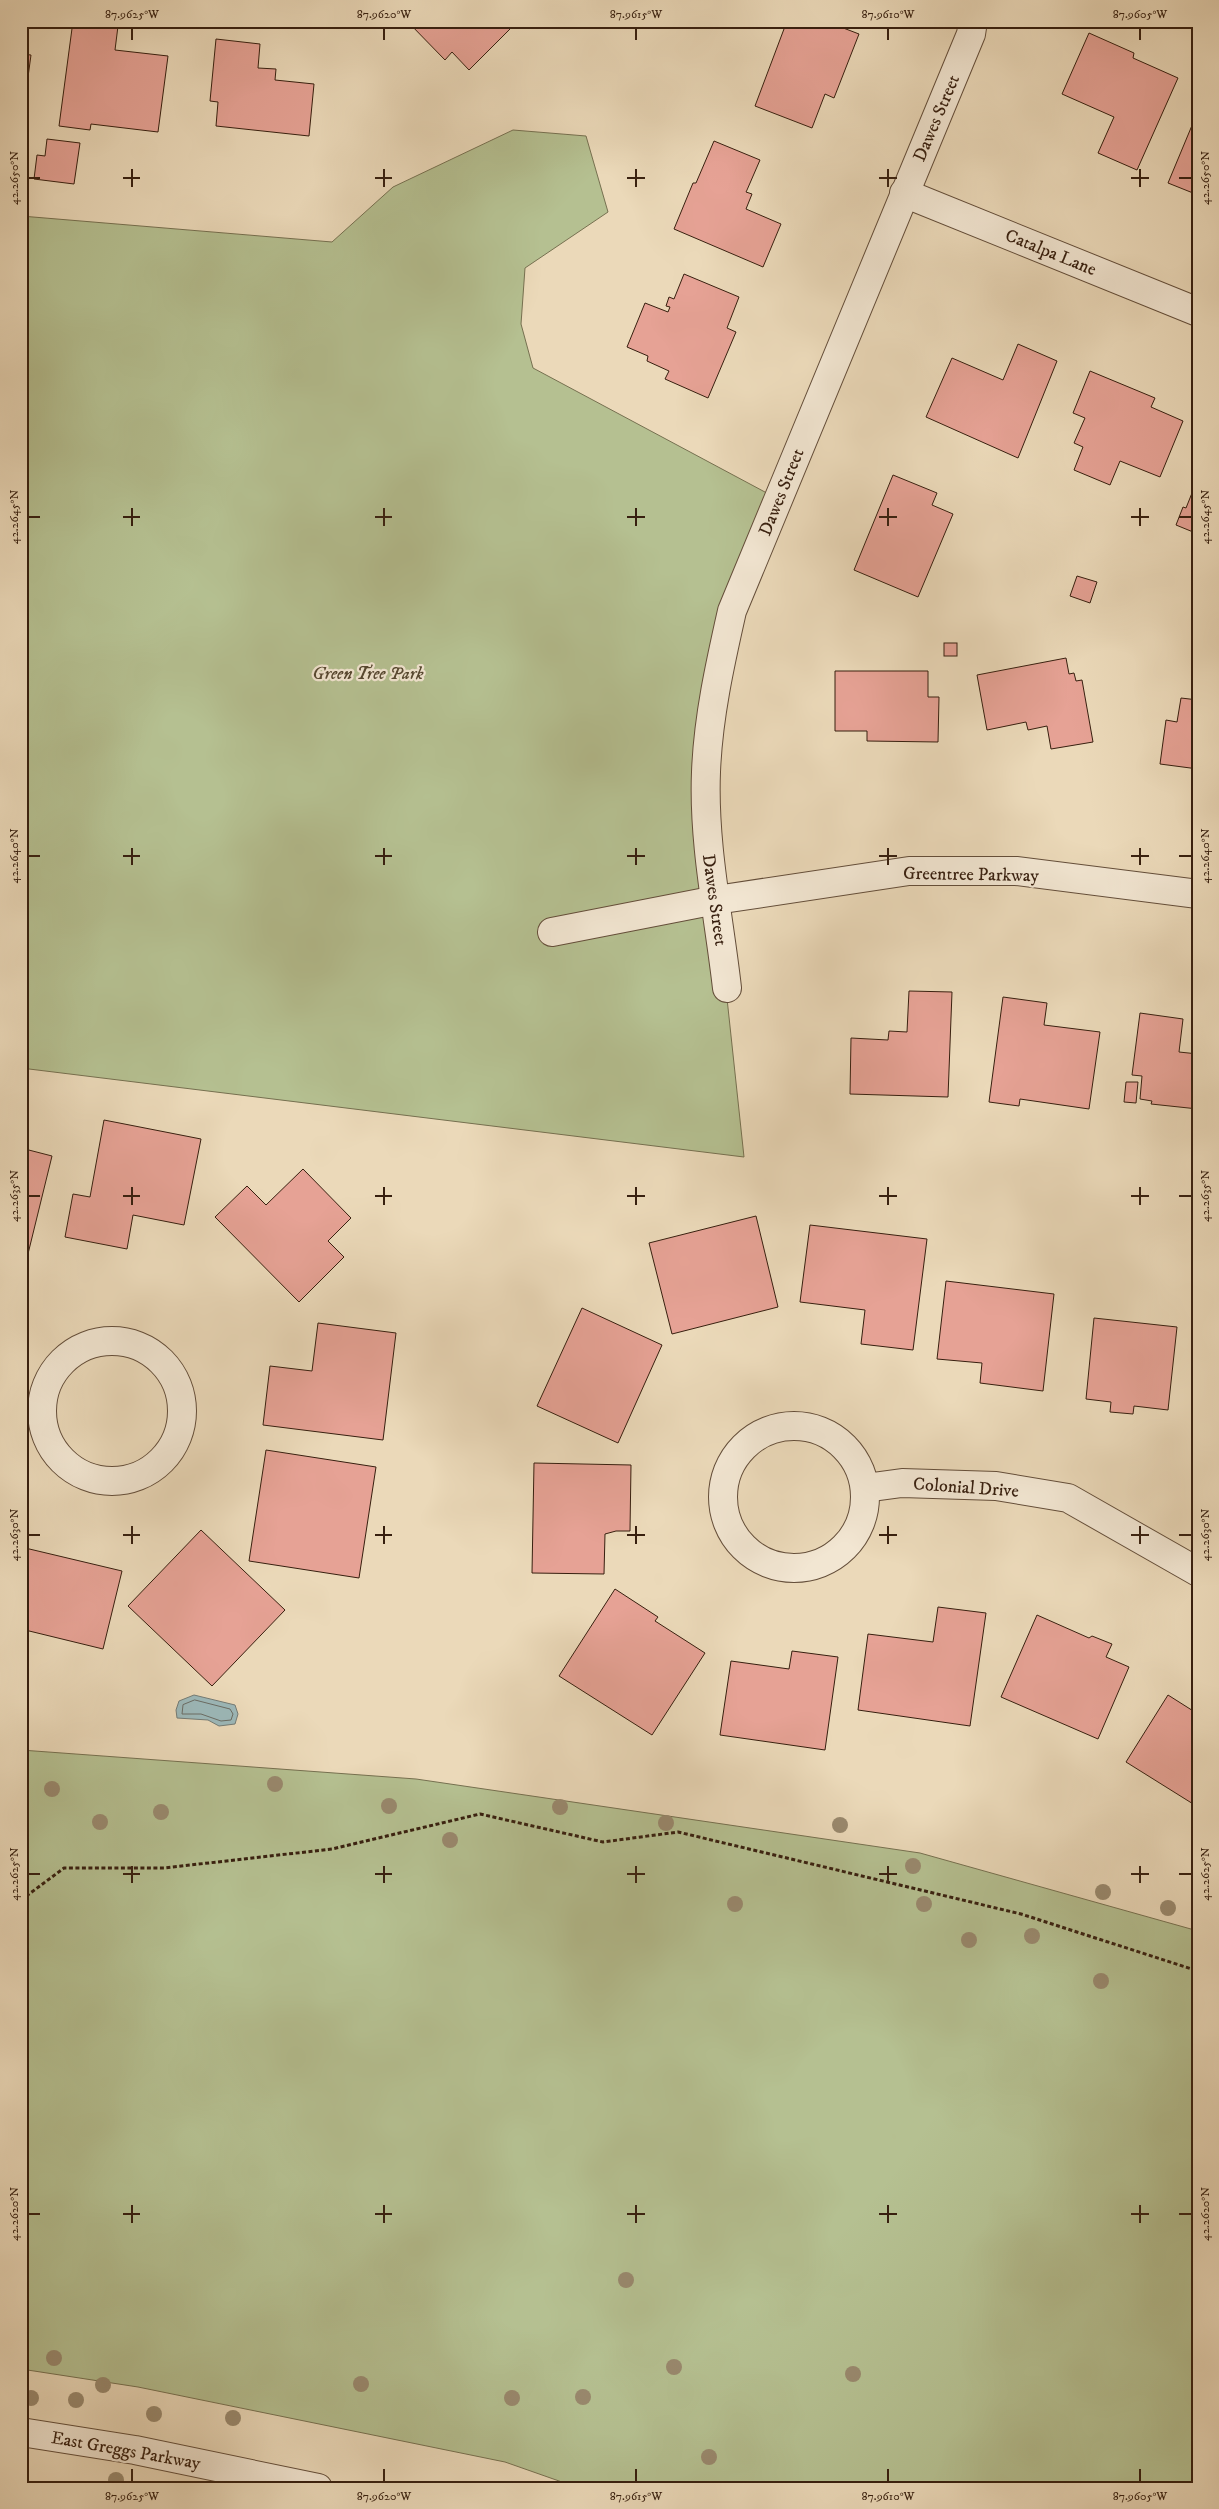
<svg xmlns="http://www.w3.org/2000/svg" width="1219" height="2509" font-family="'IM FELL DW Pica',serif">
  <rect width="100%" height="100%" fill="#ebd9b9"/>
  <filter id="stains"><feTurbulence type="fractalNoise" baseFrequency=".004" numOctaves="4"/><feColorMatrix values="0 0 0 0 .2 0 0 0 0 .09 0 0 0 0 .02 0 0 0 .5 -.17"/></filter>
  <radialGradient id="worn" r=".72"><stop offset=".6" stop-color="#630" stop-opacity="0"/><stop offset="1" stop-color="#630" stop-opacity=".3"/></radialGradient>
  <!-- green -->
  <g fill="#b5c091" stroke="#767050">
    <path d="M513,130L586,136L608,212L525,268L521,324L533,368L778,499L716,682L723,961L744,1157L21,1068V216L332,242L393,187Z"/>
    <path d="M21,1750L416,1779L920,1853L1198,1931V2488H579L505,2462L138,2387L21,2369Z"/>
  </g>
  <!-- water -->
  <path fill="#9cb8b9" stroke="#747b75" d="M194,1695L235,1705L238,1714L235,1724L219,1726L208,1720L177,1718L176,1710L179,1701Z"/>
  <g fill="none" stroke-linecap="round" stroke-linejoin="round">
    <!-- shore -->
    <path stroke="#6a6c64" stroke-width="1" d="M195,1700L230,1709L233,1714L231,1720L221,1721L201,1714H182L183,1705Z"/>
  </g>
  <!-- building -->
  <g fill="#e6a295" stroke="#371f0f">
    <path d="M73,21L118,26L115,50L168,56L158,132L91,124L90,130L59,126Z"/>
    <path d="M407,21H518L469,70L452,52L445,60Z"/>
    <path d="M787,21H794L811,28L814,21H825L859,34L834,98L825,94L812,128L755,106Z"/>
    <path d="M1089,33L1134,53L1133,58L1178,78L1137,170L1098,153L1114,117L1062,94Z"/>
    <path d="M216,39L260,44L258,68L276,69L275,80L314,84L309,136L216,126L218,102L210,101Z"/>
    <path d="M21,54L31,55L22,121H21Z"/>
    <path d="M1198,111V195L1168,183Z"/>
    <path d="M47,139L80,143L74,184L34,179L37,155L45,156Z"/>
    <path d="M714,141L760,160L747,190L746,192L752,194L746,209L781,224L763,267L674,229L693,183H696Z"/>
    <path d="M684,274L739,297L727,328L736,332L708,398L665,379L669,371L647,361L648,356L627,347L645,303L668,312L670,307L666,306L669,297L674,299Z"/>
    <path d="M1018,344L1057,361L1018,458L926,417L952,358L1003,380Z"/>
    <path d="M1090,371L1155,398L1151,407L1183,421L1160,477L1120,461L1110,485L1074,470L1083,447L1074,443L1085,418L1073,413Z"/>
    <path d="M893,475L937,493L932,505L953,514L918,597L854,570Z"/>
    <path d="M1198,478V534L1176,525L1183,507L1186,508Z"/>
    <path d="M1077,576L1097,582L1090,603L1070,596Z"/>
    <rect x="944" y="643" width="13" height="13"/>
    <path d="M1066,658L1069,674L1074,673L1076,681L1082,680L1093,742L1051,749L1047,726L1028,730L1026,722L987,730L977,675Z"/>
    <path d="M835,671H928V697H939L938,742L867,741V731H835Z"/>
    <path d="M1181,698L1198,700V769L1160,764L1166,720L1177,722Z"/>
    <path d="M909,991L952,992L948,1097L850,1094L851,1038L888,1040L889,1031L907,1032Z"/>
    <path d="M1003,997L1047,1003L1044,1025L1100,1032L1089,1109L1020,1099L1019,1106L989,1102Z"/>
    <path d="M1140,1013L1183,1019L1179,1052L1198,1054V1109L1151,1104L1152,1101L1140,1099L1142,1076L1132,1075Z"/>
    <path d="M1126,1082H1138L1136,1103L1124,1102Z"/>
    <path d="M104,1120L201,1139L184,1225L133,1215L127,1249L65,1237L73,1194L90,1197Z"/>
    <path d="M21,1148L52,1156L26,1262L21,1261Z"/>
    <path d="M303,1169L351,1218L328,1241L344,1257L299,1302L215,1217L247,1186L266,1205Z"/>
    <path d="M756,1216L778,1307L672,1334L649,1243Z"/>
    <path d="M810,1225L927,1239L913,1350L861,1344L865,1310L800,1302Z"/>
    <path d="M946,1281L1054,1294L1043,1391L980,1383L982,1363L937,1359Z"/>
    <path d="M582,1308L662,1345L618,1443L537,1406Z"/>
    <path d="M1094,1318L1177,1327L1168,1410L1134,1406L1133,1414L1110,1412L1111,1402L1086,1399Z"/>
    <path d="M318,1323L396,1333L383,1440L263,1425L270,1366L312,1371Z"/>
    <path d="M266,1450L376,1467L359,1578L249,1561Z"/>
    <path d="M534,1463L631,1465L630,1531H616L605,1534L604,1574L532,1573Z"/>
    <path d="M201,1530L285,1610L212,1686L128,1606Z"/>
    <path d="M21,1547L122,1571L103,1649L21,1629Z"/>
    <path d="M615,1589L658,1617L655,1621L705,1653L652,1735L559,1676Z"/>
    <path d="M938,1607L986,1613L970,1726L858,1710L868,1634L933,1642Z"/>
    <path d="M1037,1615L1089,1638L1092,1636L1112,1644L1106,1657L1129,1667L1098,1739L1001,1697Z"/>
    <path d="M792,1651L838,1657L825,1750L720,1735L731,1661L789,1669Z"/>
    <path d="M1168,1695L1198,1714V1807L1126,1762Z"/>
  </g>
  <g fill="none" stroke-linecap="round" stroke-linejoin="round">
    <!-- minor casing -->
    <g stroke="#644e3a" stroke-width="30">
      <g id="minor">
        <path d="M904,193L1198,312"/>
        <path d="M552,932L716,900L909,871H1016L1198,894"/>
        <path d="M727,988C719,917 703,844 706,772C708,718 720,664 732,611L971,34L973,21"/>
        <circle cx="112" cy="1411" r="70"/>
        <circle cx="794" cy="1497" r="71"/>
        <path d="M865,1488L902,1483L996,1486L1068,1498L1198,1572"/>
        <path d="M21,2432L135,2450L318,2488"/>
      </g>
    </g>
    <!-- path -->
    <path stroke="#371f0f" stroke-width="3" stroke-dasharray="4 2.5" stroke-linecap="butt" d="M21,1900L64,1868H164L332,1849L480,1814L603,1842L678,1832L1021,1914L1198,1971"/>
    <!-- minor -->
    <use href="#minor" stroke="#f2e6d2" stroke-width="28"/>
  </g>
  <!-- trees -->
  <g fill="#99896e">
    <circle cx="275" cy="1784" r="8"/>
    <circle cx="52" cy="1789" r="8"/>
    <circle cx="389" cy="1806" r="8"/>
    <circle cx="560" cy="1807" r="8"/>
    <circle cx="161" cy="1812" r="8"/>
    <circle cx="100" cy="1822" r="8"/>
    <circle cx="666" cy="1823" r="8"/>
    <circle cx="840" cy="1825" r="8"/>
    <circle cx="450" cy="1840" r="8"/>
    <circle cx="913" cy="1866" r="8"/>
    <circle cx="1103" cy="1892" r="8"/>
    <circle cx="735" cy="1904" r="8"/>
    <circle cx="924" cy="1904" r="8"/>
    <circle cx="1168" cy="1908" r="8"/>
    <circle cx="1032" cy="1936" r="8"/>
    <circle cx="969" cy="1940" r="8"/>
    <circle cx="1101" cy="1981" r="8"/>
    <circle cx="626" cy="2280" r="8"/>
    <circle cx="54" cy="2358" r="8"/>
    <circle cx="674" cy="2367" r="8"/>
    <circle cx="853" cy="2374" r="8"/>
    <circle cx="361" cy="2384" r="8"/>
    <circle cx="103" cy="2385" r="8"/>
    <circle cx="583" cy="2397" r="8"/>
    <circle cx="31" cy="2398" r="8"/>
    <circle cx="512" cy="2398" r="8"/>
    <circle cx="76" cy="2400" r="8"/>
    <circle cx="154" cy="2414" r="8"/>
    <circle cx="233" cy="2418" r="8"/>
    <circle cx="709" cy="2457" r="8"/>
    <circle cx="116" cy="2480" r="8"/>
  </g>
  <!-- ticks -->
  <path fill="none" stroke="#371f0f" stroke-width="2" d="M132,28V40M384,28V40M636,28V40M888,28V40M1140,28V40M132,169V187M384,169V187M636,169V187M888,169V187M1140,169V187M28,178H40M123,178H140M375,178H392M627,178H645M879,178H897M1131,178H1149M1179,178H1192M132,508V526M384,508V526M636,508V526M888,508V526M1140,508V526M28,517H40M123,517H140M375,517H392M627,517H645M879,517H897M1131,517H1149M1179,517H1192M132,848V865M384,848V865M636,848V865M888,848V865M1140,848V865M28,856H40M123,856H140M375,856H392M627,856H645M879,856H897M1131,856H1149M1179,856H1192M132,1187V1205M384,1187V1205M636,1187V1205M888,1187V1205M1140,1187V1205M28,1196H40M123,1196H140M375,1196H392M627,1196H645M879,1196H897M1131,1196H1149M1179,1196H1192M132,1526V1544M384,1526V1544M636,1526V1544M888,1526V1544M1140,1526V1544M28,1535H40M123,1535H140M375,1535H392M627,1535H645M879,1535H897M1131,1535H1149M1179,1535H1192M132,1866V1883M384,1866V1883M636,1866V1883M888,1866V1883M1140,1866V1883M28,1874H40M123,1874H140M375,1874H392M627,1874H645M879,1874H897M1131,1874H1149M1179,1874H1192M132,2205V2223M384,2205V2223M636,2205V2223M888,2205V2223M1140,2205V2223M28,2214H40M123,2214H140M375,2214H392M627,2214H645M879,2214H897M1131,2214H1149M1179,2214H1192M132,2469V2482M384,2469V2482M636,2469V2482M888,2469V2482M1140,2469V2482"/>
  <g text-anchor="middle" stroke-width="4.5" stroke-linejoin="round" paint-order="stroke">
    <!-- street labels -->
    <g font-size="18" fill="#371f0f" stroke="#f2e6d2">
      <text transform="translate(936 118) rotate(-67)" y="6">Dawes Street</text>
      <text transform="translate(1051 252) rotate(22)" y="6">Catalpa Lane</text>
      <text transform="translate(781 492) rotate(-68)" y="6">Dawes Street</text>
      <text transform="translate(971 874) rotate(1)" y="6">Greentree Parkway</text>
      <text transform="translate(715 900) rotate(82)" y="6">Dawes Street</text>
      <text transform="translate(966 1487) rotate(4)" y="6">Colonial Drive</text>
      <text transform="translate(126 2450) rotate(10)" y="6">East Greggs Parkway</text>
    </g>
    <!-- park labels -->
    <g font-size="18" font-style="italic" fill="#564730" stroke="#f2e6d2">
      <text x="368" y="679">Green Tree Park</text>
    </g>
  </g>
  <!-- margin -->
  <rect width="1219" height="2509" fill="none" stroke="#ebd9b9" stroke-width="55"/>
  <rect x="28" y="28" width="1164" height="2454" fill="none" stroke="#371f0f" stroke-width="2"/>
  <g font-size="12" text-anchor="middle" fill="#371f0f">
    <text x="132" y="18">87.9625°W</text>
    <text x="384" y="18">87.9620°W</text>
    <text x="636" y="18">87.9615°W</text>
    <text x="888" y="18">87.9610°W</text>
    <text x="1140" y="18">87.9605°W</text>
    <text transform="translate(14 178) rotate(-90)" y="4">42.2650°N</text>
    <text transform="translate(1205 178) rotate(-90)" y="4">42.2650°N</text>
    <text transform="translate(14 517) rotate(-90)" y="4">42.2645°N</text>
    <text transform="translate(1205 517) rotate(-90)" y="4">42.2645°N</text>
    <text transform="translate(14 856) rotate(-90)" y="4">42.2640°N</text>
    <text transform="translate(1205 856) rotate(-90)" y="4">42.2640°N</text>
    <text transform="translate(14 1196) rotate(-90)" y="4">42.2635°N</text>
    <text transform="translate(1205 1196) rotate(-90)" y="4">42.2635°N</text>
    <text transform="translate(14 1535) rotate(-90)" y="4">42.2630°N</text>
    <text transform="translate(1205 1535) rotate(-90)" y="4">42.2630°N</text>
    <text transform="translate(14 1874) rotate(-90)" y="4">42.2625°N</text>
    <text transform="translate(1205 1874) rotate(-90)" y="4">42.2625°N</text>
    <text transform="translate(14 2214) rotate(-90)" y="4">42.2620°N</text>
    <text transform="translate(1205 2214) rotate(-90)" y="4">42.2620°N</text>
    <text x="132" y="2500">87.9625°W</text>
    <text x="384" y="2500">87.9620°W</text>
    <text x="636" y="2500">87.9615°W</text>
    <text x="888" y="2500">87.9610°W</text>
    <text x="1140" y="2500">87.9605°W</text>
  </g>
  <rect width="100%" height="100%" filter="url(#stains)"/>
  <rect width="100%" height="100%" fill="url(#worn)"/>
</svg>
